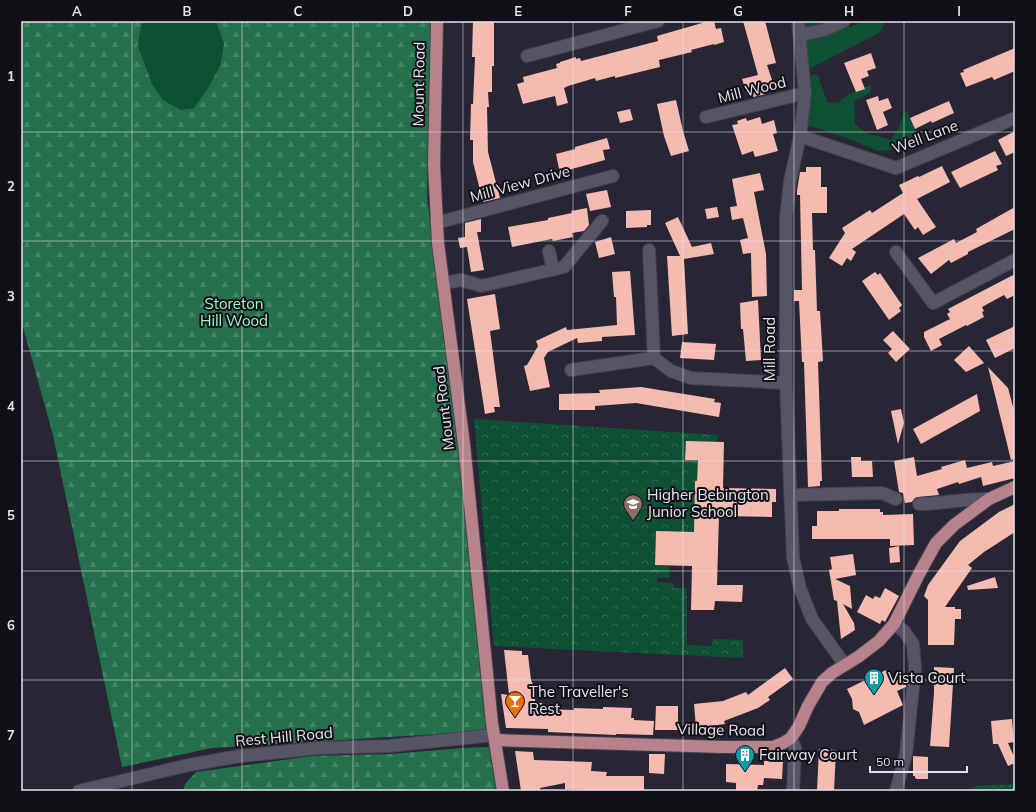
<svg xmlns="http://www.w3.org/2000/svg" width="1036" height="812" font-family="Mulish,sans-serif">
  <defs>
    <pattern id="forest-firs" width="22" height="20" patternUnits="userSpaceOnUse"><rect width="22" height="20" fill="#24704d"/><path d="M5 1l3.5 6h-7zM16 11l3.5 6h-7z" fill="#448467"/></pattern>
    <pattern id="park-crowns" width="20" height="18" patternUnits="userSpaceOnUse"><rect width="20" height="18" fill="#0e5034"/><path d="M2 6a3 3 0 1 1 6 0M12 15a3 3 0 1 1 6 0" fill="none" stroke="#316952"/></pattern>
    <pattern id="garden-dots" width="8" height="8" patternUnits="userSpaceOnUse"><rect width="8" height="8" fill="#0e5034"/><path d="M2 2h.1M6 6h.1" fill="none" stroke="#316952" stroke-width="1.8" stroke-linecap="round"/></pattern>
  </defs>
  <rect width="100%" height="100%" fill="#282635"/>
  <!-- grass -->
  <g fill="#0e5034">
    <path d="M144,21H216L224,44L220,66L208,88L194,108L181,110L163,100L152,84L138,46L141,26Z"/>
    <path d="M802,21H835L839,28L851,27L862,21H882L884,25L879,33L811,68L806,67Z"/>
    <path d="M813,74L818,75L827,102L838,103L849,94L868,86H872L870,93L854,101L855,124L866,133L891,140L898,129L903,115L906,110L919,140L908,148L878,151L852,140L805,124L811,96L808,82Z"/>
  </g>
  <!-- forest -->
  <g fill="url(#forest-firs)">
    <path d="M21,21H144L141,26L138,46L152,84L163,100L181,110L194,108L208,88L220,66L224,44L216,21H432L427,198L445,329L460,467L486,731L212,748L122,767L53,435L21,320Z"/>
    <path d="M489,747L496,791H183L185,784L196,772L312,756L390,754L462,748Z"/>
  </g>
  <!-- park -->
  <path fill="url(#park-crowns)" d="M474,419L718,435L717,442L686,441L685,460H710V467H697V481L695,482L694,521H696V535L656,531L655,565L669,566L670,578H657V582L673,583L674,588H687V645L712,646L713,639L743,640V658L494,646Z"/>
  <!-- garden -->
  <path fill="url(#garden-dots)" d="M1015,784V791H967L976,786Z"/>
  <!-- building -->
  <g fill="#f6bbb0">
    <path d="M473,21H494V66H492V92H488L489,107H487L488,152L500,198L483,202L473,162V140H470L471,104H473L475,57H472Z"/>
    <path d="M709,21H714L716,29L721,28L724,42L714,45V44L691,50L692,52L659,60L660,67L615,78V76L596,81L595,78L568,86L564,88L568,103L557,106L555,96L523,104L517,84L524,82L523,77L557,68L556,64L560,63V62L576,57V59L580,58L581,61L658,41L657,36Z"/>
    <path d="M743,21H765L776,63L767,65L773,83L763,86L766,94L753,97L752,92L747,94L742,79L758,75Z"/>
    <path d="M1015,48V71L994,80L992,77L966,87L960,73L964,72L963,70Z"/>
    <path d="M871,53L876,68L867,71L869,76L861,79L865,89L856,92L844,63Z"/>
    <path d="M878,96L879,101L888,98L892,108L883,112L888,125L877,130L866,100Z"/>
    <path d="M676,100L683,131L689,151L671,156L664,136L657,104Z"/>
    <path d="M949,101L954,113L932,123L931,121L915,129L910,118Z"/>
    <path d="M630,109L633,120L620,123L617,112Z"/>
    <path d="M760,117L762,124L774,120L777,133L773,134L778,151L755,157L753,151L742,155L732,125L738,124L737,121L746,118L747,121Z"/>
    <path d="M1015,131V152L1006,156L998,140Z"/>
    <path d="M607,138L610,149L603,150L605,160L568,170L567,167L559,169L556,154L575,149V147Z"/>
    <path d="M995,151L1002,164L996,166L998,170L960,188L951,172Z"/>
    <path d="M942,166L950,182L917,199L936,227L923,235L918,227L915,230L904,214L852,249L856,252L851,261L847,258L842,266L829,258L845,233L842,228L870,210L872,213L903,193L899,185L918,176L919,177Z"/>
    <path d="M806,167H821V187H827V213H812L813,250H815L817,311H820L823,361L818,362L822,481H820V486L808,487L804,362H802L799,301H794V290H802L800,195H797V191L800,172H806Z"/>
    <path d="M760,173L764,190L754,192L766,254L767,296L752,297L751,253L743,254L740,240L748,238L743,218L732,220L730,207L737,206L732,179Z"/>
    <path d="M607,190L611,207L590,211L586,194Z"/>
    <path d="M717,207L719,217L707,219L705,209Z"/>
    <path d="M1015,207V229L968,252V254L951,263L949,260L931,274L918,258L954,239L956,243L977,232L976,229Z"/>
    <path d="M587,208L589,225L584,231L572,233L573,237L553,241L552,239L512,247L508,227L548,220V218L572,213L571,211Z"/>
    <path d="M651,210V225H647V227L626,228V211Z"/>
    <path d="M678,217L692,247L711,243L714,254L684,259L688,334L672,336L667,256H680L665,223Z"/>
    <path d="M481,219V232H477L484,270L471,272L467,247L460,248L458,238L465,237V223Z"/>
    <path d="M611,237L615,254L599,258L595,242Z"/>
    <path d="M630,271L635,335L602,337V341L578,343L577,338L548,352L544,358L550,387L530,391L524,366L527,365L538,346L536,341L566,327L567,330L617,325L616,297H614L612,272Z"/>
    <path d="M875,272L878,275L880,273L902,305L899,308L901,311L889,320L862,281Z"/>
    <path d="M1015,274V295L1007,299L1004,295L982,307L984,311L982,312L984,317L967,326L966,325L939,339L942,345L931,351L924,337V332L950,319L947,314L950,312L948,309Z"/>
    <path d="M495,294L500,329L490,331L500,407H494L495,412L485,414L467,299Z"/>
    <path d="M758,300L761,360L746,361L743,329H741L740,303Z"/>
    <path d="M1015,326V348L995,358L986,340Z"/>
    <path d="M893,331L910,349L896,362L888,353L892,349L883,340Z"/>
    <path d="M682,342L716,344L714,360L680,358Z"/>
    <path d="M969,346L984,363L966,372L954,360Z"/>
    <path d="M988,367L1008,388L1015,414V459L1011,460Z"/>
    <path d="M641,387L715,399L714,402L721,403L719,417L636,403L595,406V410H559V394L600,393L599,390Z"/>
    <path d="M977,394L980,411L921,444L913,429Z"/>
    <path d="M901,409L904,423L898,444L891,411Z"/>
    <path d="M686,441L724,442L723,488L776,489V502H772V517L719,516L717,585H743L742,602L715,601L714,610H691L692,566L655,565L656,531L694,532L695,481H697L698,460H685Z"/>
    <path d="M851,457H861V461H872L873,477H852Z"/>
    <path d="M914,457L917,476L942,469L941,467L965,460L967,468L992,462L993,466L1015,461V478L983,486L981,477L959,484L958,482L937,489L939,495L918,497L915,498L912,502L905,503L903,493L899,492L894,461Z"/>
    <path d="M1015,504V532L984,552L968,565L972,568L945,607H955V609H961V619H955L954,645H928V600L924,596L928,585L960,541L999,512Z"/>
    <path d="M839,509H880V512H883V515L913,514L914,545L890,546V539H812V526H817V511H839Z"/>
    <path d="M899,546L900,562L890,563L889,548Z"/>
    <path d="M853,554L856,575L835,579L850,586L852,609L843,604L854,623L855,630L841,639L837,601L834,600L829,570L832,569L830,557Z"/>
    <path d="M995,577L998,588L968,590L967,586Z"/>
    <path d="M885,588L899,596L885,622L882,620L880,624L857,612L866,595L873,599L875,596L880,598Z"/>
    <path d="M504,650L522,651V655H528L531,680L535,689V703H542V709L574,710V708L603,709V707L632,708L631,718H634V720L654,721L653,735L616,734V735L548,732V729L506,728L501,694L509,695Z"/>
    <path d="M934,667L954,668L949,747L930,746L934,693Z"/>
    <path d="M785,668L793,679L768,697L770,700L758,708L724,721L725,724L696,728L694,704L723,701L746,692L748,695Z"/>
    <path d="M886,670L891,683L907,676L906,687L897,691L903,705L864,725L859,712L853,709L852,699L847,689Z"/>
    <path d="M656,706H678V730H655Z"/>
    <path d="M1012,719L1014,742L1008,743L1015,759V763L1008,766L998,744H993L991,721Z"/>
    <path d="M819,749L836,750L834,791H817Z"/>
    <path d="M515,751L533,752L534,760L592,762L591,771L607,772L606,776H644V791H584V790L565,789V783L540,788V791H521Z"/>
    <path d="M649,754H665L664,774L649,773Z"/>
    <path d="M913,756L928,757V779H917L915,778V776H913Z"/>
    <path d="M764,761H783L782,779L764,778L763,785H758L757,791H736V783L726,782V764L764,765Z"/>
  </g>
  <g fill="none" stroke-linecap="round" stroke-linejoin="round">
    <!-- minor casing -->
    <g stroke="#44424f" stroke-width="14">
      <g id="minor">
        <path d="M798,21L805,93L800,136L790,181L786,218V383L793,558L800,588L812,619L845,665"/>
        <path d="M800,35L824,30L844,21"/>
        <path d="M527,56L658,21"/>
        <path d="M706,117L805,93"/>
        <path d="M800,136L896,168L1015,118"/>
        <path d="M436,223L613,176"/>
        <path d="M649,250L654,358L671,371L691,378L786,383"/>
        <path d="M549,251L553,270"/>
        <path d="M896,252L933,303L1015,260"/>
        <path d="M443,283L462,280L481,286L564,267L602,221"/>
        <path d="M571,370L654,358"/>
        <path d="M790,495L882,493L896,499"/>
        <path d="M919,504C942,504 965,498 989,499"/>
        <path d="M894,624L904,631L913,644L915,669L906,754L896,791"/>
        <path d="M791,738L795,748L793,791"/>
        <path d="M79,791L189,765L240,756L320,748L389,746L494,735"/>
      </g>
    </g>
    <!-- major casing -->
    <g stroke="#44424f" stroke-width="14">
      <g id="major">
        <path d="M437,21L434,164L438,243L464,444L492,723L503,791"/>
        <path d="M495,740L723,747H773L783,743L791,738L799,726L808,706L822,682L832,673L858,657L879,641L894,624L920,572L936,543L954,525L989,499L1015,487"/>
      </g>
    </g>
    <!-- minor -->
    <use href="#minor" stroke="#575466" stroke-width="12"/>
    <!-- major -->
    <use href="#major" stroke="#b7828c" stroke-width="12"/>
  </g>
  <!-- grid -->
  <path fill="none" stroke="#e6e5ef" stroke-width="1" stroke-opacity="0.55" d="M132,21V791M242,21V791M353,21V791M463,21V791M573,21V791M683,21V791M794,21V791M904,21V791M21,132H1015M21,241H1015M21,351H1015M21,461H1015M21,571H1015M21,680H1015"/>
  <!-- icons -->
  <defs>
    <g id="school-pin" transform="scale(1)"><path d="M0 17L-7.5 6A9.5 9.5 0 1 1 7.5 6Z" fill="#8d6e63" stroke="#111017"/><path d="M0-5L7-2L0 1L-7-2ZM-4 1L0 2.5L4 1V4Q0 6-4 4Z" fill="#fff"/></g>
    <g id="building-pin" transform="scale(1)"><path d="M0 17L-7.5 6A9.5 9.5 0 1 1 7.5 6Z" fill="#0f9aa8" stroke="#111017"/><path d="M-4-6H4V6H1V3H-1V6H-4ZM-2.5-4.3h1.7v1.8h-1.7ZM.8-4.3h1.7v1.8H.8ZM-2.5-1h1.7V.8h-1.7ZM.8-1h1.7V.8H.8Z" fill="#fff"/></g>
    <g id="bar-pin" transform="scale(1)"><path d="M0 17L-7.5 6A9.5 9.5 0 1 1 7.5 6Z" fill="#e8710a" stroke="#111017"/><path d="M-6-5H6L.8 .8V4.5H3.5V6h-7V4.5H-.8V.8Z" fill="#fff"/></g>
  </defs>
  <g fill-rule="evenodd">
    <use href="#school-pin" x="633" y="504"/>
    <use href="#building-pin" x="874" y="678"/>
    <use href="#bar-pin" x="515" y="701"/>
    <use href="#building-pin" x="745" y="755"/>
  </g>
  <g text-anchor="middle" stroke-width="4" stroke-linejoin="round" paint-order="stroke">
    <!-- street labels -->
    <g font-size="15" fill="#e6e5ef" stroke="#111017">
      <text transform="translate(419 84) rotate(-89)" y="5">Mount Road</text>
      <text transform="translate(752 90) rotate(-14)" y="5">Mill Wood</text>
      <text transform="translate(925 137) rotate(-21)" y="5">Well Lane</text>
      <text transform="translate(520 184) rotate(-15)" y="5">Mill View Drive</text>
      <text transform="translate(770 349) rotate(-90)" y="5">Mill Road</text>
      <text transform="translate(444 408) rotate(-97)" y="5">Mount Road</text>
      <text transform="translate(721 730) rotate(1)" y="5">Village Road</text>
      <text transform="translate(284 737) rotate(-5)" y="5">Rest Hill Road</text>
    </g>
    <!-- park labels -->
    <g font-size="15" fill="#99fbc7" stroke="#111017">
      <text x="234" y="309">Storeton<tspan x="234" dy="17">Hill Wood</tspan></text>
    </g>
    <!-- poi labels -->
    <g font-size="15" fill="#e6e5ef" stroke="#111017" text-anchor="start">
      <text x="647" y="500">Higher Bebington<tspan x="647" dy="17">Junior School</tspan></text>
      <text x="888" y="683">Vista Court</text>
      <text x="529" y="697">The Traveller's<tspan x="529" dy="17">Rest</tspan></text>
      <text x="759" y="760">Fairway Court</text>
    </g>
  </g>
  <!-- border -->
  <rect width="1036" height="812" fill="none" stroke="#111017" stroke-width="44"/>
  <!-- scale -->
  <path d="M870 766v6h97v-6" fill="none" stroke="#e6e5ef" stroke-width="2"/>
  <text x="876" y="766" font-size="12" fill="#e6e5ef" stroke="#111017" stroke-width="3" paint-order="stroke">50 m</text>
  <rect x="22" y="22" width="992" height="768" fill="none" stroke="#e6e5ef" stroke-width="1.5"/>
  <g font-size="13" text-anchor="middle" font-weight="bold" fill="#e6e5ef">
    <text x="77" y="16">A</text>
    <text x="187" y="16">B</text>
    <text x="298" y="16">C</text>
    <text x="408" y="16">D</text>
    <text x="518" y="16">E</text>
    <text x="628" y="16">F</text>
    <text x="738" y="16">G</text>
    <text x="849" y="16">H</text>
    <text x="959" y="16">I</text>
    <text x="11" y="81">1</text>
    <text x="11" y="191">2</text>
    <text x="11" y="301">3</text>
    <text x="11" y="411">4</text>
    <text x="11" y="520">5</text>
    <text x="11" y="630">6</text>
    <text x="11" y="740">7</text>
  </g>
</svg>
